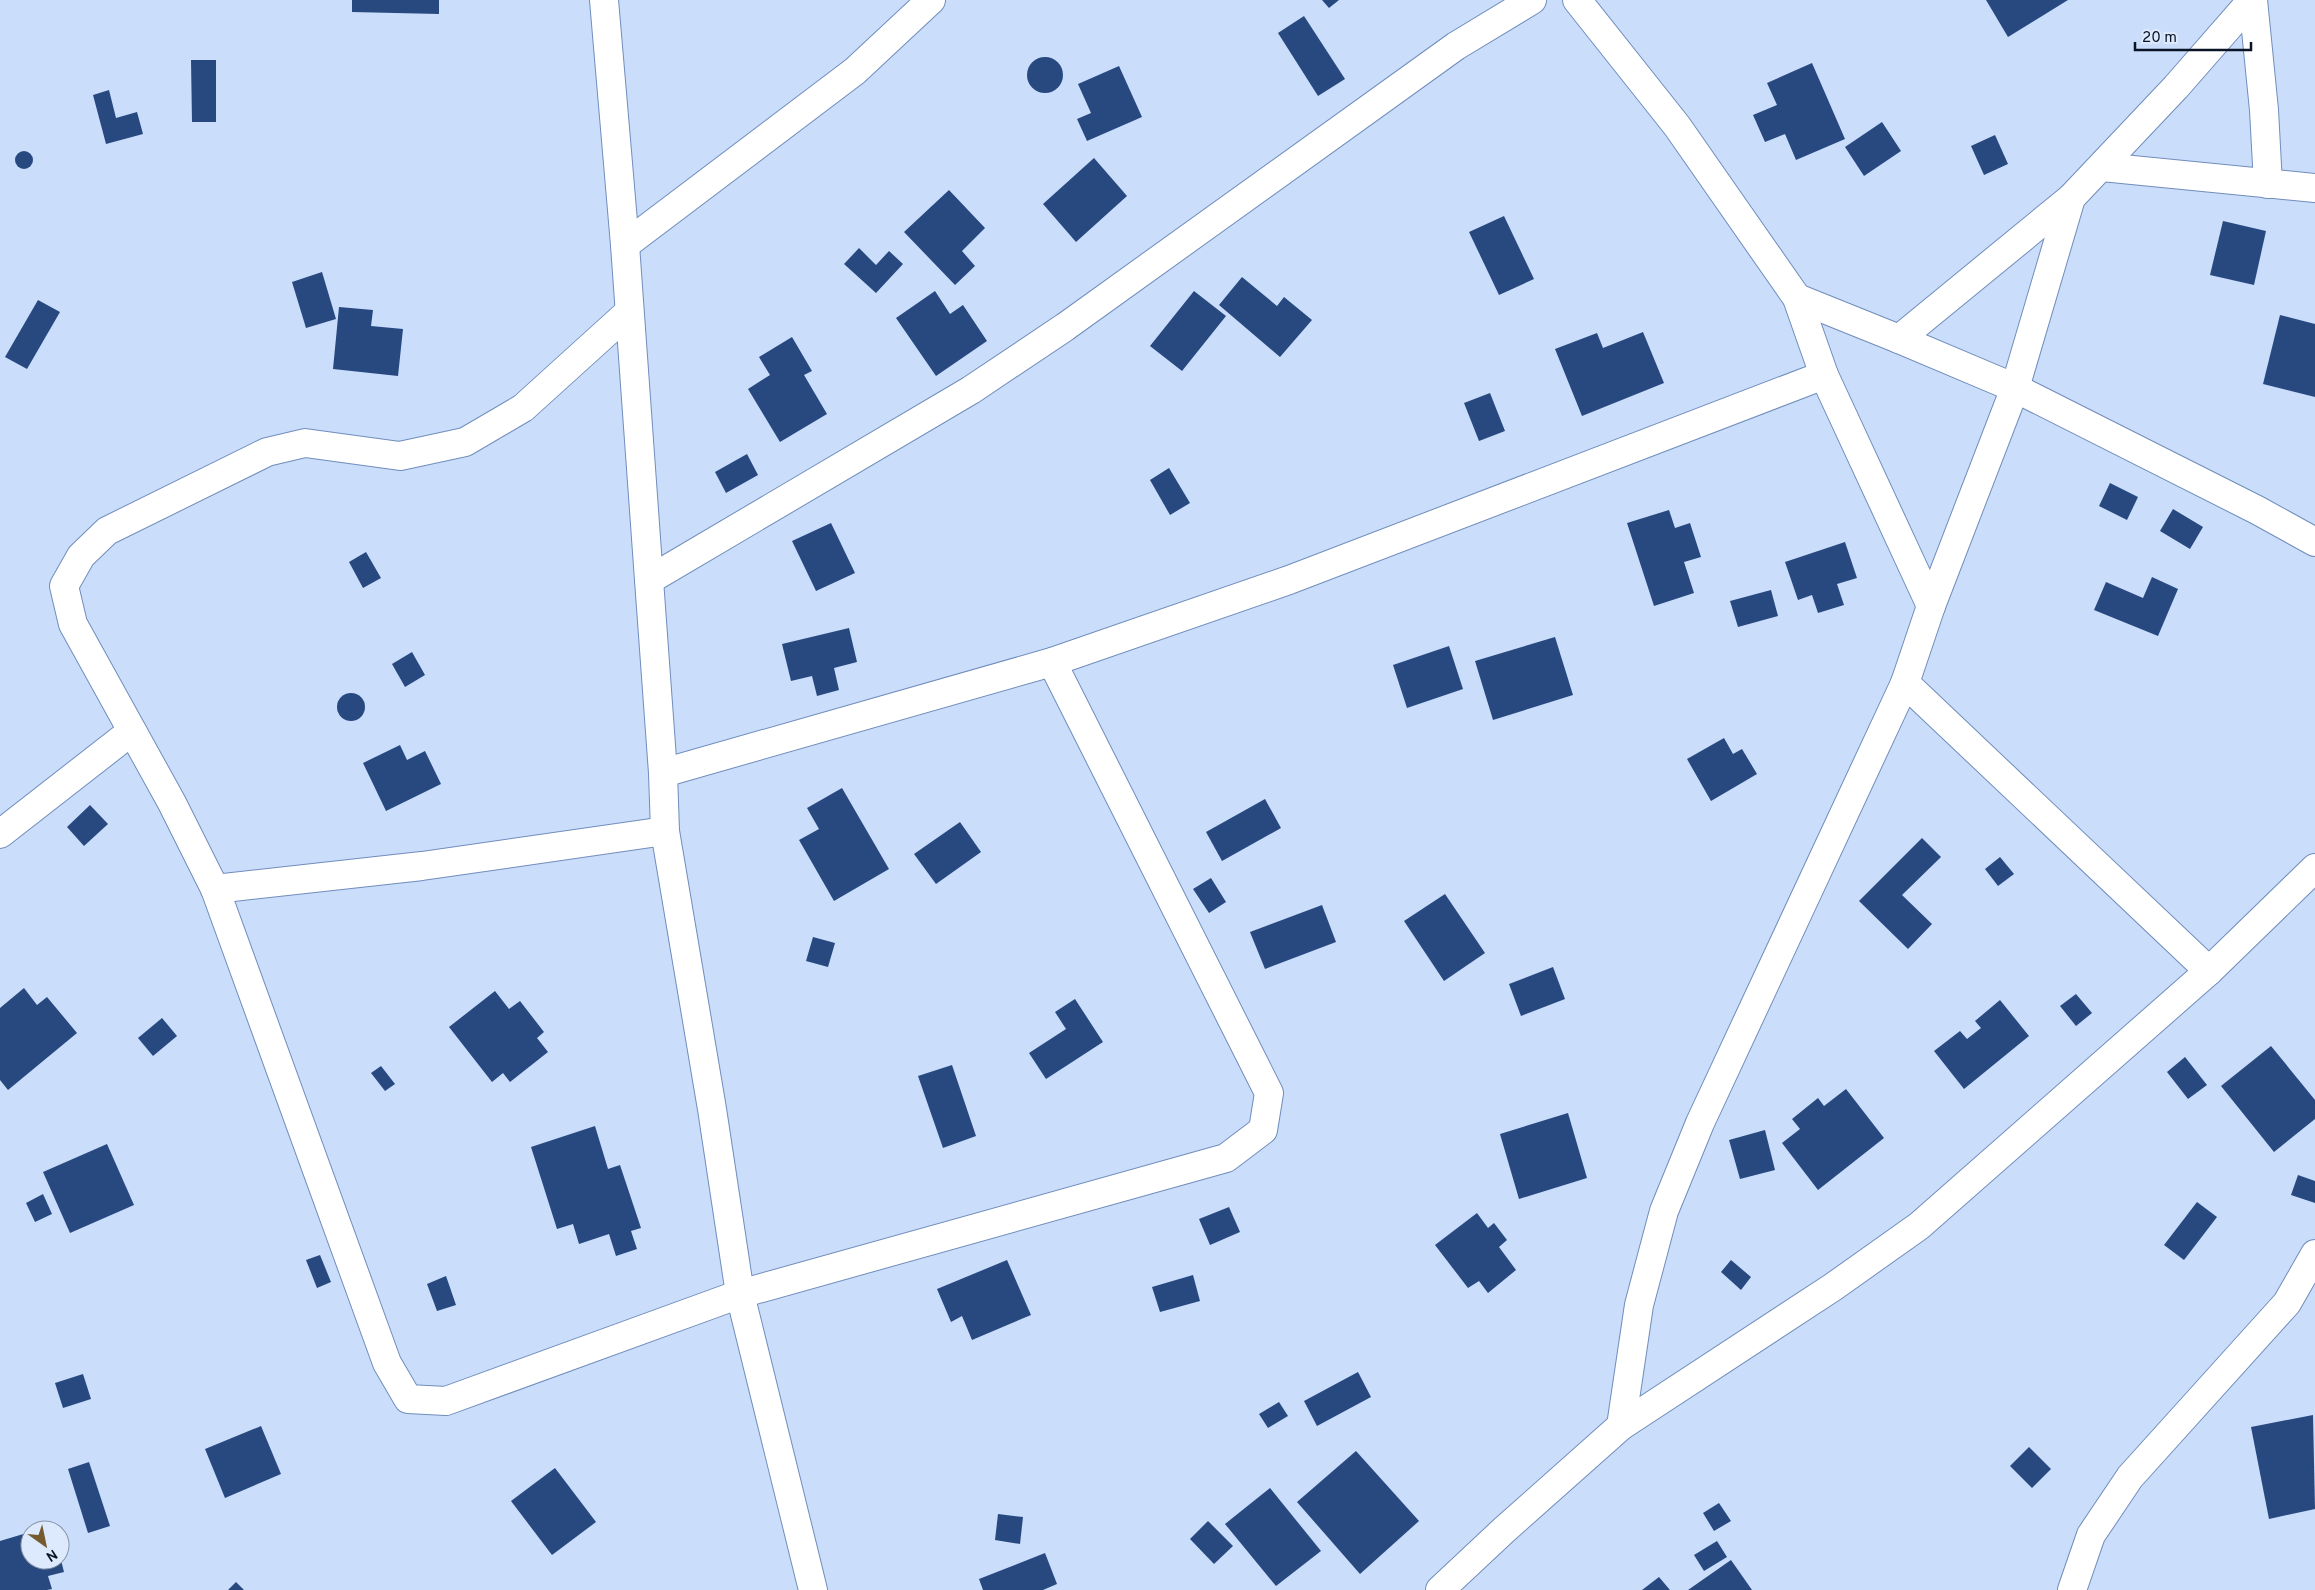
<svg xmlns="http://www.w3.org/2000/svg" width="2315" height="1590" font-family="Overpass,sans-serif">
  <rect width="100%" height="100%" fill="#caddfb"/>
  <!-- building -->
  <g fill="#274980">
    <path d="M352,0H439V14L352,12Z"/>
    <path d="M1322,0H1339L1329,8Z"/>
    <path d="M1986,0H2068L2008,37Z"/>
    <path d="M1304,16L1345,79L1318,96L1278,33Z"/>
    <circle cx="1045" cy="75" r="18"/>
    <path d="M191,60H216V122H192Z"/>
    <path d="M1812,63L1845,139L1796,160L1785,134L1765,142L1753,115L1777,105L1767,83Z"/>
    <path d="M1119,66L1142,117L1087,141L1077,119L1091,113L1078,84Z"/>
    <path d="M109,90L116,118L137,112L143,134L106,144L93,95Z"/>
    <path d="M1882,122L1901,151L1864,176L1845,147Z"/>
    <path d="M1995,135L2008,164L1984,175L1971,146Z"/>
    <circle cx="24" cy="160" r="9"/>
    <path d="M1094,158L1127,196L1076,242L1043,204Z"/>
    <path d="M949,190L985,228L962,251L975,266L955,285L904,232Z"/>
    <path d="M1504,216L1534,279L1499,295L1469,232Z"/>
    <path d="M2223,221L2266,231L2254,285L2210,275Z"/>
    <path d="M859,248L876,265L889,251L903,264L876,293L844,264Z"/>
    <path d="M322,272L336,319L306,328L292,282Z"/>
    <path d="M1242,277L1277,306L1284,297L1312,320L1280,357L1219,305Z"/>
    <path d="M935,291L950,314L963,305L987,341L936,376L896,318Z"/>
    <path d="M1194,291L1226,316L1182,371L1150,346Z"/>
    <path d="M38,300L60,312L27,369L5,357Z"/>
    <path d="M339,307L373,310L371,326L403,329L398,376L333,369Z"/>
    <path d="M2280,315L2315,324V397L2263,384Z"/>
    <path d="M1643,332L1664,383L1582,416L1555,349L1597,333L1603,348Z"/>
    <path d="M792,337L812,371L804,375L827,414L780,442L748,389L770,375L759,357Z"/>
    <path d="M1490,393L1505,431L1479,441L1464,403Z"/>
    <path d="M747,454L758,475L726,493L715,472Z"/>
    <path d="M1169,468L1190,503L1170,515L1150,480Z"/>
    <path d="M2110,483L2138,497L2127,520L2099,506Z"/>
    <path d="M2173,509L2203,527L2190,549L2160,531Z"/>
    <path d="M1669,510L1675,528L1690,523L1701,557L1684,562L1694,593L1654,606L1627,523Z"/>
    <path d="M831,523L855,573L816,591L792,541Z"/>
    <path d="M1845,542L1857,578L1837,584L1844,605L1818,613L1812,595L1798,600L1785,562Z"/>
    <path d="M366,552L381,578L363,588L349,562Z"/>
    <path d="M2152,577L2178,589L2158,636L2094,610L2106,582L2143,598Z"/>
    <path d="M1771,590L1778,616L1738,627L1730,601Z"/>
    <path d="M849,628L857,662L834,668L839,690L817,696L812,676L791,681L782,644Z"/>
    <path d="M1555,637L1573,695L1493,720L1475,661Z"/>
    <path d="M1449,646L1463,689L1407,708L1393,665Z"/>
    <path d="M412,652L425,675L405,687L392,664Z"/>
    <circle cx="351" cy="707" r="14"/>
    <path d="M1724,738L1733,754L1742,749L1757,774L1711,801L1687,759Z"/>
    <path d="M400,745L407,760L425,751L441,784L386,811L363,763Z"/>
    <path d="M842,788L889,869L834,901L799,840L819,829L807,808Z"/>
    <path d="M1265,799L1281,828L1222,861L1206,832Z"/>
    <path d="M90,805L108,824L84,846L67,827Z"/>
    <path d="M960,822L981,852L936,884L914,854Z"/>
    <path d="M1922,838L1941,857L1902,895L1932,924L1908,949L1859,901Z"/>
    <path d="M2000,857L2014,874L1998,886L1985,869Z"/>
    <path d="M1211,878L1226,902L1209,913L1193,889Z"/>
    <path d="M1445,894L1485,953L1444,981L1404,921Z"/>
    <path d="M1322,905L1336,942L1265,969L1250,932Z"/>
    <path d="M813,937L835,943L828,967L806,961Z"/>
    <path d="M1553,967L1565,999L1521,1016L1509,984Z"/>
    <path d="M24,988L37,1005L47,997L77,1033L8,1090L0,1080V1008Z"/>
    <path d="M495,991L509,1009L520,1001L544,1032L537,1038L548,1052L510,1082L503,1073L492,1082L449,1027Z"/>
    <path d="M2076,994L2092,1013L2076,1026L2060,1006Z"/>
    <path d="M1075,999L1103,1042L1046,1079L1029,1053L1066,1029L1055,1012Z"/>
    <path d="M2000,1000L2029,1036L1964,1089L1934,1051L1960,1031L1967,1039L1981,1028L1975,1021Z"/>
    <path d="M162,1018L177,1036L153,1056L138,1038Z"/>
    <path d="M2271,1046L2315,1100V1119L2274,1152L2221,1086Z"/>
    <path d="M2185,1057L2207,1085L2188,1099L2167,1072Z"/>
    <path d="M952,1065L976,1136L943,1148L918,1076Z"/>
    <path d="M381,1066L395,1084L385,1091L371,1073Z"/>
    <path d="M1846,1089L1884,1138L1818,1190L1782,1143L1800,1129L1792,1119L1818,1098L1824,1106Z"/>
    <path d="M1568,1113L1587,1178L1519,1199L1500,1134Z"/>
    <path d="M595,1126L608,1169L620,1165L641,1228L631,1231L637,1249L616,1256L609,1234L579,1244L573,1224L557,1229L531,1147Z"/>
    <path d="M1765,1130L1775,1170L1740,1179L1729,1140Z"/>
    <path d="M107,1144L134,1205L70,1233L43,1172Z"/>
    <path d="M2298,1175L2315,1181V1203L2291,1195Z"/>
    <path d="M43,1194L52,1214L35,1222L26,1203Z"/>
    <path d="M2197,1202L2217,1217L2184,1260L2164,1245Z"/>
    <path d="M1229,1207L1240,1232L1210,1245L1199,1219Z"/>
    <path d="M1477,1213L1488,1228L1494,1223L1507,1240L1499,1247L1516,1270L1488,1293L1479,1281L1468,1288L1435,1245Z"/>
    <path d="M320,1255L331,1282L317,1288L306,1260Z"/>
    <path d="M1007,1260L1031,1315L972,1340L962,1316L951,1322L937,1289Z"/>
    <path d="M1731,1260L1751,1277L1741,1290L1721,1272Z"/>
    <path d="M1193,1275L1200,1301L1160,1312L1152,1287Z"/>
    <path d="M446,1276L456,1305L437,1311L427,1284Z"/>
    <path d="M1358,1372L1371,1397L1317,1426L1304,1401Z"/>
    <path d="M83,1374L91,1399L63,1408L55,1383Z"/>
    <path d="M1279,1402L1288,1416L1268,1428L1259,1414Z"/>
    <path d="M2313,1415L2315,1509L2269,1519L2251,1427Z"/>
    <path d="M261,1426L281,1474L225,1498L205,1449Z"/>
    <path d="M2029,1447L2051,1469L2032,1488L2010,1466Z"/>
    <path d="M1356,1451L1419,1521L1360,1574L1297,1502Z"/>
    <path d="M89,1462L110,1526L88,1533L68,1469Z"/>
    <path d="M555,1468L596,1522L552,1555L511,1501Z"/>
    <path d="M1270,1488L1321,1551L1276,1586L1225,1524Z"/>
    <path d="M1719,1503L1731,1521L1714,1531L1703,1513Z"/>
    <path d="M998,1514L1023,1517L1020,1544L995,1540Z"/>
    <path d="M1208,1521L1233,1546L1214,1564L1190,1539Z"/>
    <path d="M30,1532V1560H61L64,1572L48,1576L52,1589L47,1590H0V1541Z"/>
    <path d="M1717,1541L1727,1557L1704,1571L1694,1555Z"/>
    <path d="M1045,1553L1057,1584L1043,1590H983L979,1579Z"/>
    <path d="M1731,1560L1752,1590H1688Z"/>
    <path d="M1659,1577L1670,1590H1642Z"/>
    <path d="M236,1582L244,1590H228Z"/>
  </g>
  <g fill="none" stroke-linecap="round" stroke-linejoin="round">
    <!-- minor casing -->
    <g stroke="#708dbc" stroke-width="30">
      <g id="minor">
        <path d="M1577,0L1677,126L1797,298L1824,375L1931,606L2015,388L2071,198L2176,87L2252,0"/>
        <path d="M2253,0L2264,110L2268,184"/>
        <path d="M2102,167L2315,188"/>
        <path d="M625,245L855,71L931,0"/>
        <path d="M1797,298L1899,339L2015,388L2257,510L2315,542"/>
        <path d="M629,312L523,408L465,442L400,456L305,443L267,452L107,531L81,556L64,586L73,624L172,803L215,889L387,1363L408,1399L446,1401L740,1294L1226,1158L1263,1130L1269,1093L1052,662"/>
        <path d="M1899,339L2071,198"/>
        <path d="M649,580L971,390L1065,327L1456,46L1532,0"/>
        <path d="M1931,606L1905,683L2209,971"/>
        <path d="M663,773L1052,662L1289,580L1824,375"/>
        <path d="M0,834L132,731"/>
        <path d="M215,889L422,866L665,831"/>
        <path d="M1621,1426L1639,1305L1664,1211L1700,1123L1905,683"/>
        <path d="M2072,1590L2091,1535L2130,1477L2287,1303L2315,1254"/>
      </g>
    </g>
    <!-- tertiary casing -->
    <g stroke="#708dbc" stroke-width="30">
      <g id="tertiary">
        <path d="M604,0L625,245L649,580L663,773L665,831L712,1109L740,1294L813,1590"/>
        <path d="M1440,1590L1504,1530L1621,1426L1833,1287L1919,1226L2209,971L2315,868"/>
      </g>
    </g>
    <!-- minor -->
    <use href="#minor" stroke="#fff" stroke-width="28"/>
    <!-- tertiary -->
    <use href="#tertiary" stroke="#fff" stroke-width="28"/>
  </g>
  <!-- north arrow -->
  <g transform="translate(45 1545) rotate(147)"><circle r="24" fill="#ddeafe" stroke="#8994a8"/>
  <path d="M0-4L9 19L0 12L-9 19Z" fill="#755b2d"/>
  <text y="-8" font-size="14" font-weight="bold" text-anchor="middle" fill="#0a1426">N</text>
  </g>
  <!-- scale -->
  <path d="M2135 42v8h116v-8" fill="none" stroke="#0a1426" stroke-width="2.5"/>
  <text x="2142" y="42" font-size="15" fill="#0a1426" stroke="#ddeafe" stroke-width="4" paint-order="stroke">20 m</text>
</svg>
